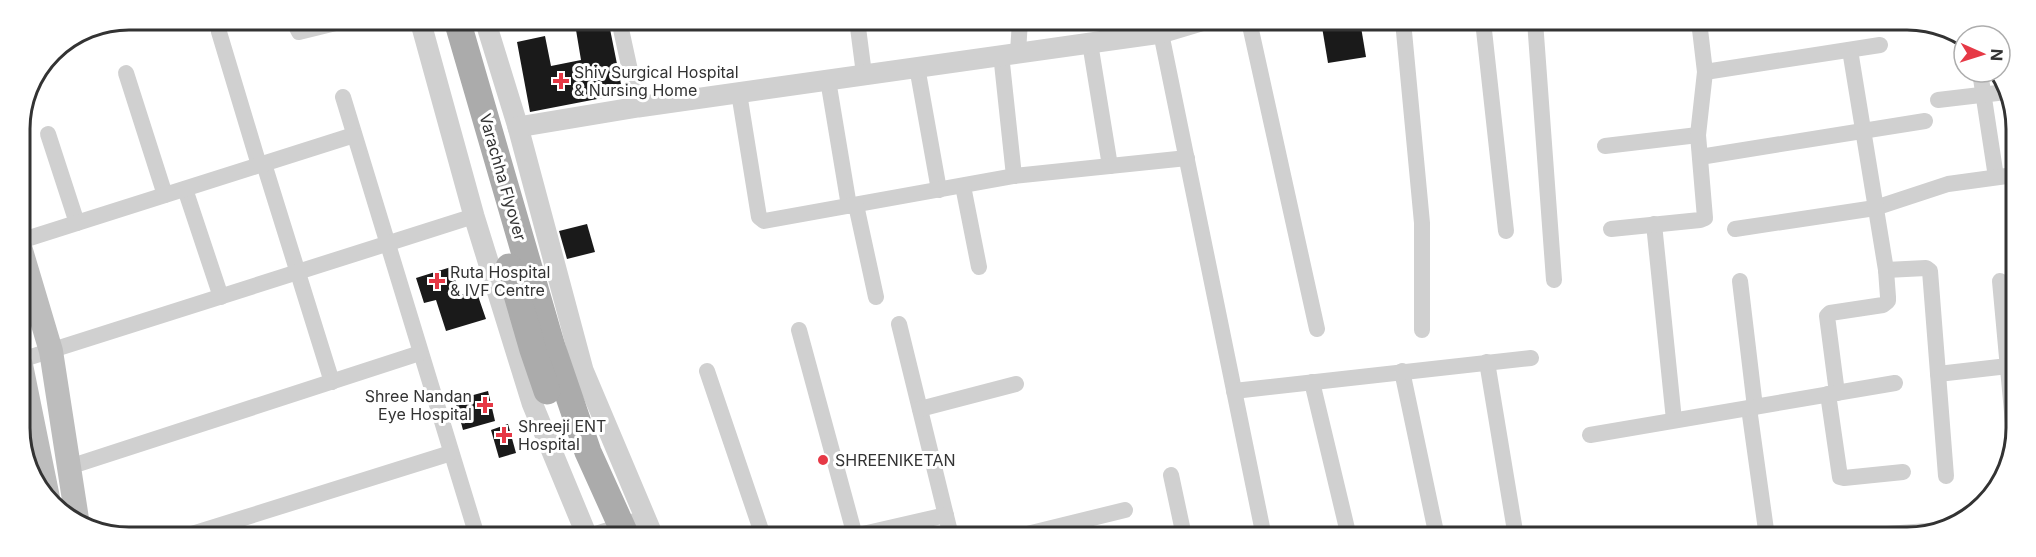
<svg xmlns="http://www.w3.org/2000/svg" width="2036" height="557" font-family="Inter,sans-serif">
  <rect width="100%" height="100%" fill="#fff"/>
  <!-- building -->
  <g fill="#1a1a1a">
    <path d="M1321,21H1360L1366,57L1328,63Z"/>
    <path d="M609,24L623,94L530,112L517,42L545,36L551,66L581,60L576,30Z"/>
    <path d="M587,224L595,252L567,259L559,231Z"/>
    <path d="M451,267L460,295L476,290L486,319L446,331L436,300L424,303L416,278Z"/>
    <path d="M488,391L495,421L463,430L455,400Z"/>
    <path d="M508,424L516,453L499,458L491,430Z"/>
  </g>
  <g fill="none" stroke-linecap="round" stroke-linejoin="round">
    <!-- minor -->
    <g stroke="#d0d0d0" stroke-width="16">
      <path d="M293,20L299,32L348,20"/>
      <path d="M619,20L638,107"/>
      <path d="M857,20L864,74"/>
      <path d="M1161,21V33L1264,537"/>
      <path d="M1249,21L1317,329"/>
      <path d="M1403,21L1422,223V330"/>
      <path d="M1483,21L1506,231"/>
      <path d="M1535,21L1554,280"/>
      <path d="M1924,23L1929,22"/>
      <path d="M219,32L259,165"/>
      <path d="M1090,43L1110,166"/>
      <path d="M1018,52L1020,21"/>
      <path d="M1001,54L1014,176"/>
      <path d="M917,67L939,190"/>
      <path d="M1705,72L1880,45"/>
      <path d="M1980,72L1996,177"/>
      <path d="M126,73L165,195"/>
      <path d="M828,80L849,206"/>
      <path d="M739,93L759,217L764,221L1014,176L1187,158"/>
      <path d="M343,97L477,536"/>
      <path d="M1938,100L2006,92"/>
      <path d="M48,134L77,223"/>
      <path d="M1605,146L1698,135"/>
      <path d="M1700,157L1925,121"/>
      <path d="M264,164L332,382"/>
      <path d="M963,186L979,267"/>
      <path d="M185,189L221,297"/>
      <path d="M856,205L876,297"/>
      <path d="M1654,224L1674,420"/>
      <path d="M1611,229L1700,220L1705,218L1698,135L1705,72L1699,21"/>
      <path d="M1735,229L1875,208L1948,184L2014,175"/>
      <path d="M20,241L354,135"/>
      <path d="M1886,270L1926,268L1930,271L1946,476"/>
      <path d="M1740,281L1755,407"/>
      <path d="M2000,281L2013,423"/>
      <path d="M899,324L951,536"/>
      <path d="M799,330L855,536"/>
      <path d="M21,360L474,216"/>
      <path d="M1487,362L1516,537"/>
      <path d="M707,371L763,536"/>
      <path d="M1402,371L1437,537"/>
      <path d="M1938,374L2008,366"/>
      <path d="M1312,382L1349,537"/>
      <path d="M1234,391L1531,358"/>
      <path d="M1837,393L1827,316L1830,313L1883,305L1888,301V297L1886,270L1850,50"/>
      <path d="M1828,394L1840,477L1844,478L1903,472"/>
      <path d="M1749,408L1767,537"/>
      <path d="M920,409L1016,384"/>
      <path d="M1590,435L1895,383"/>
      <path d="M69,467L420,353"/>
      <path d="M1171,475L1184,536"/>
      <path d="M189,535L451,453"/>
      <path d="M854,536L946,515"/>
      <path d="M1019,536L1125,510"/>
      <path d="M1845,537L1928,531"/>
    </g>
    <!-- tertiary -->
    <g stroke="#d0d0d0" stroke-width="21">
      <path d="M420,20L474,216L532,403L587,536"/>
      <path d="M485,20L518,127L583,370L653,536"/>
      <path d="M518,127L638,107L1161,33L1201,21"/>
      <path d="M598,536L637,523"/>
    </g>
    <!-- secondary -->
    <g stroke="#bdbdbd" stroke-width="24">
      <path d="M20,247L51,351L77,519"/>
      <path d="M21,365L48,498"/>
    </g>
    <!-- primary-bridge -->
    <g stroke="#ababab" stroke-width="27">
      <path d="M457,20L552,347L588,452L626,536"/>
      <path d="M509,267L533,350L547,391"/>
    </g>
  </g>
  <!-- markers -->
  <g fill="#e63946" stroke="#fff" stroke-width="2">
    <path d="M558 72h6v6h6v6h-6v6h-6v-6h-6v-6h6z"/>
    <path d="M434 272h6v6h6v6h-6v6h-6v-6h-6v-6h6z"/>
    <path d="M482 396h6v6h6v6h-6v6h-6v-6h-6v-6h6z"/>
    <path d="M501 426h6v6h6v6h-6v6h-6v-6h-6v-6h6z"/>
    <circle cx="823" cy="460" r="6"/>
  </g>
  <g text-anchor="middle" stroke-width="6" stroke-linejoin="round" paint-order="stroke">
    <!-- poi labels -->
    <g font-size="16" fill="#333" stroke="#fff" text-anchor="start">
      <text x="574" y="78">Shiv Surgical Hospital<tspan x="574" dy="18">&amp; Nursing Home</tspan></text>
      <text x="450" y="278">Ruta Hospital<tspan x="450" dy="18">&amp; IVF Centre</tspan></text>
      <text x="472" y="402" text-anchor="end">Shree Nandan<tspan x="472" dy="18">Eye Hospital</tspan></text>
      <text x="518" y="432">Shreeji ENT<tspan x="518" dy="18">Hospital</tspan></text>
      <text x="835" y="466">SHREENIKETAN</text>
    </g>
    <!-- street labels -->
    <g font-size="16" fill="#333" stroke="#fff">
      <text transform="translate(503 177) rotate(74)" y="6">Varachha Flyover</text>
    </g>
  </g>
  <!-- crop -->
  <path d="M0 0H2036V557H0ZM129 30H1907A99 99 0 0 1 2006 129V428A99 99 0 0 1 1907 527H129A99 99 0 0 1 30 428V129A99 99 0 0 1 129 30Z" fill="#fff" fill-rule="evenodd"/>
  <path fill="none" stroke="#333" stroke-width="3" d="M129 30H1907A99 99 0 0 1 2006 129V428A99 99 0 0 1 1907 527H129A99 99 0 0 1 30 428V129A99 99 0 0 1 129 30Z"/>
  <!-- north arrow -->
  <g transform="translate(1982 54) rotate(93)"><circle r="28" fill="#ffffff" stroke="#adadad" stroke-width="1.5"/>
  <path d="M0-4.5L10 22L0 15L-10 22Z" fill="#e63946"/>
  <text y="-9" font-size="16" font-weight="bold" text-anchor="middle" fill="#333333">N</text>
  </g>
</svg>
